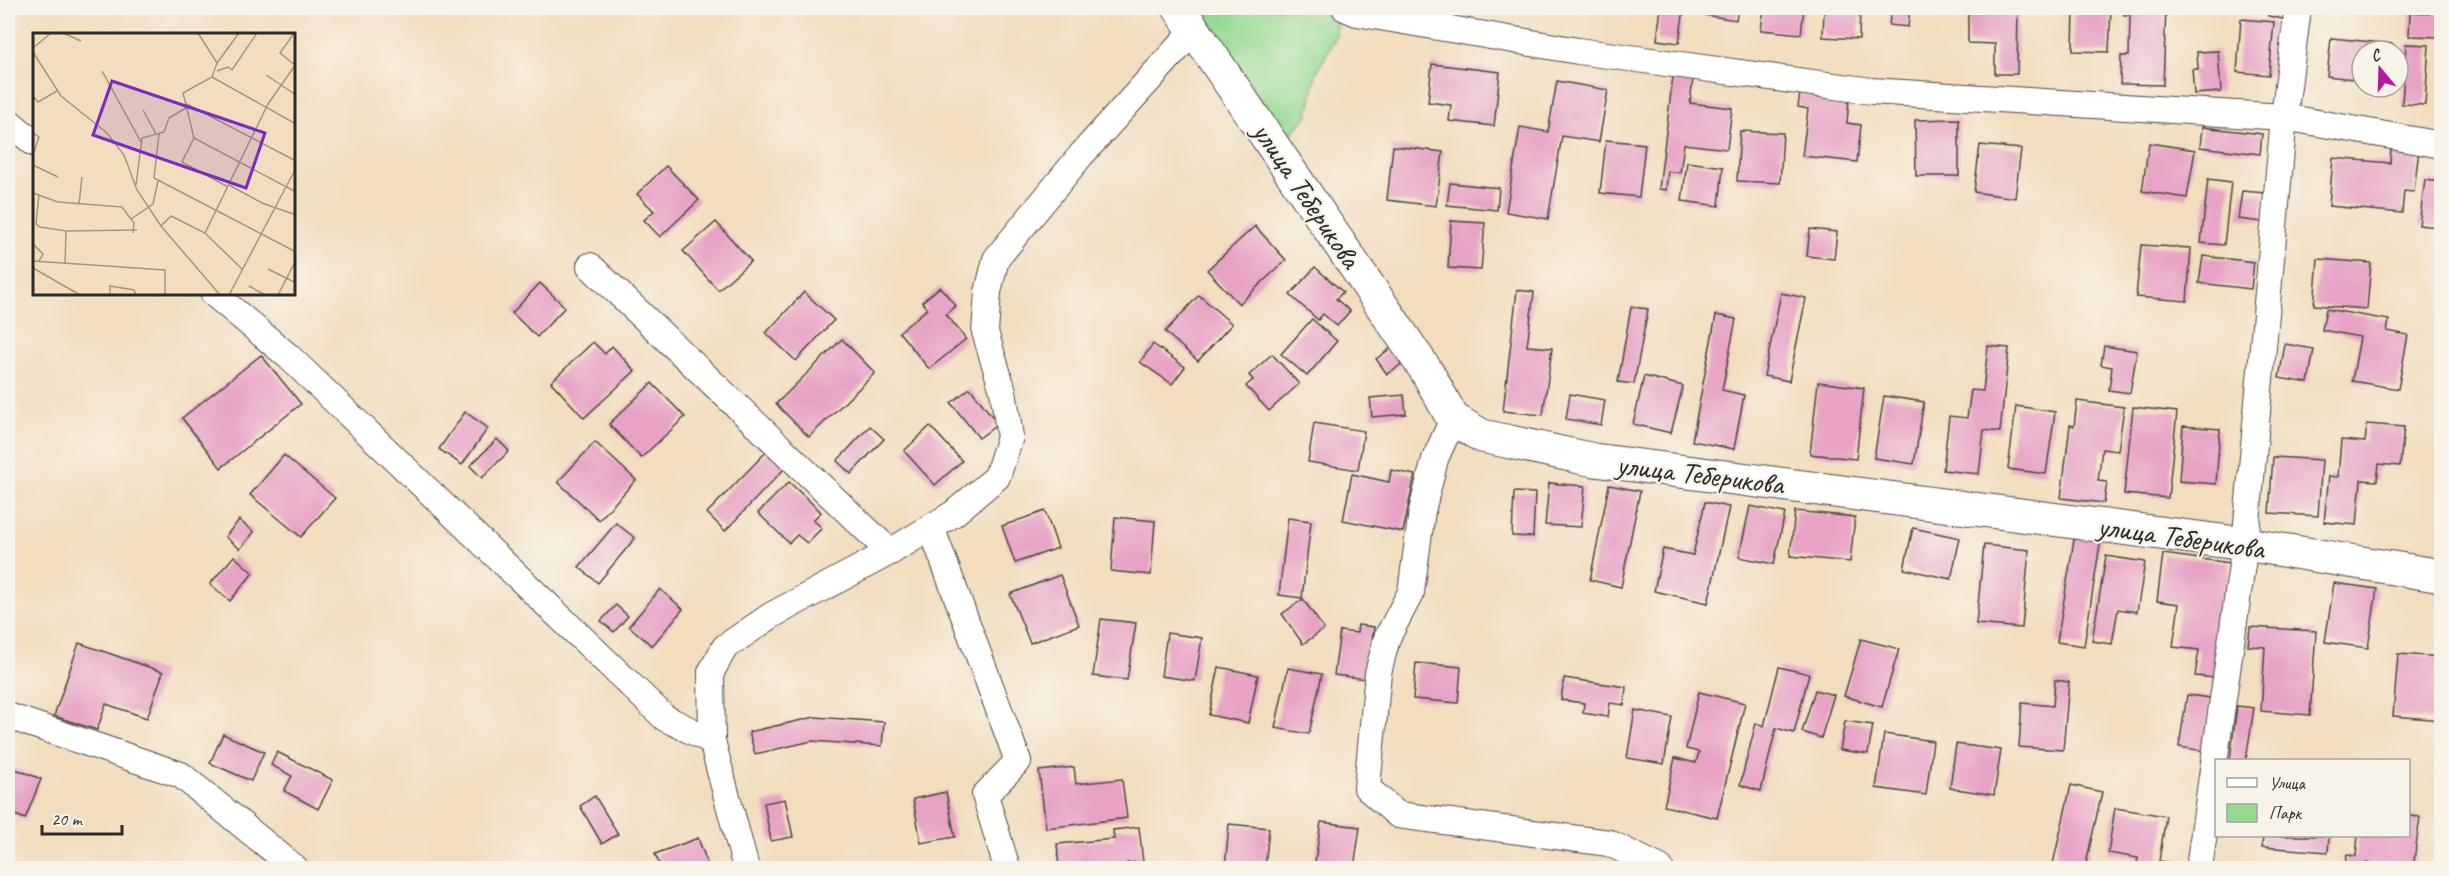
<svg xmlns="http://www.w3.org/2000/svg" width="2449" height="876" font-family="Caveat,sans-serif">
  <rect width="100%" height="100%" fill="#f7f3e8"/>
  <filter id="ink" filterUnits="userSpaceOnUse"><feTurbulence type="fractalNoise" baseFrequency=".0167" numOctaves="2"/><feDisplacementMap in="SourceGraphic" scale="12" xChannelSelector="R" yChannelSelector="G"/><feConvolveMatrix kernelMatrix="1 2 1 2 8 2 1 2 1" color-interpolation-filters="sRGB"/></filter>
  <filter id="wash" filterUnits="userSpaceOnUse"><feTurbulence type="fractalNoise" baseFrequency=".008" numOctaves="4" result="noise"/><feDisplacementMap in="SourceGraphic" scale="24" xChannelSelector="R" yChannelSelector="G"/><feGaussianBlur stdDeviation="1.35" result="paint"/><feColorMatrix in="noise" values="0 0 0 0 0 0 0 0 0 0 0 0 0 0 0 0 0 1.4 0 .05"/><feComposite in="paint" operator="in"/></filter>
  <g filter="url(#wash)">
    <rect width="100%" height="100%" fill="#f2ddbe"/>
    <!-- green -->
    <path fill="#94da93" stroke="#60825f" stroke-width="1.5" d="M1212,8H1328L1336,13V36L1316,73L1308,114L1293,132L1280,129L1207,20Z"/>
    <g id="blocks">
      <!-- building -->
      <g fill="#e7a2c5">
        <path d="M1576,8H1608L1607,13Z"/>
        <path d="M1661,8H1684L1679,43L1657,40Z"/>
        <path d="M1692,8H1738L1736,20L1691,13Z"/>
        <path d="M1764,8H1804L1801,34L1761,30Z"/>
        <path d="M1824,8H1860L1859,39L1823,37Z"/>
        <path d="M1891,8H1910L1908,27L1889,25Z"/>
        <path d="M1968,8H2018L2017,74H1995V44L1968,43Z"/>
        <path d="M2074,8H2111L2109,52L2073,51Z"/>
        <path d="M2124,8H2166L2163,85L2120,84L2121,56H2129L2130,15H2124Z"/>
        <path d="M2270,8H2290L2288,20L2268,16Z"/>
        <path d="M2429,8H2442V37L2409,36L2410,12L2428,13Z"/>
        <path d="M2241,19L2274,22L2269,75L2237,72Z"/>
        <path d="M2331,38L2393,44L2392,51H2362V80L2327,76Z"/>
        <path d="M2406,44L2429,45L2425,105L2402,104Z"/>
        <path d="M2218,51L2221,92L2194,94L2192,69H2198L2197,52Z"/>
        <path d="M1432,64L1500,72L1494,126L1449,121L1451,105L1428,102Z"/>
        <path d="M1673,76L1693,78L1690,103L1732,108L1727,149L1684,144L1680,173L1668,171L1666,190L1659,189Z"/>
        <path d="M1557,81L1608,90L1599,142L1562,136L1548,219L1506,212L1520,127L1548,132Z"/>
        <path d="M1800,93L1849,98L1847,123L1861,125L1857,162L1802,156L1808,109L1798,107Z"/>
        <path d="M1959,119V176H1916L1915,120Z"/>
        <path d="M2202,127L2262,134L2260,154L2200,147Z"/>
        <path d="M1740,131L1783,133L1780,183L1737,181Z"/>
        <path d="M1606,140L1645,144L1639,197L1600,193Z"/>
        <path d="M2149,143L2195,150L2187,198L2142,191Z"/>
        <path d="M1980,145L2021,149L2015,198L1974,192Z"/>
        <path d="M1393,146L1443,152L1436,206L1387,200Z"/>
        <path d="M2391,147L2419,149L2414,192L2404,191L2402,213L2329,206L2333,158L2390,163Z"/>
        <path d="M1687,162L1723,167L1719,206L1682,201Z"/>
        <path d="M666,166L699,200L660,237L644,220L654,211L637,194Z"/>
        <path d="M2208,179L2231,182L2224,245L2201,243Z"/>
        <path d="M2425,180L2442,182L2437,227L2419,225Z"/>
        <path d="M1450,183L1499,188L1497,210L1447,205Z"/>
        <path d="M2242,191L2265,193L2262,222L2238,219Z"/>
        <path d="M1451,221L1485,223L1481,270L1448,268Z"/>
        <path d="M716,222L751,261L718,290L683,251Z"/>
        <path d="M1255,226L1286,260L1239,304L1207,270Z"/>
        <path d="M1810,229L1837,232L1834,259L1807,256Z"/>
        <path d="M2141,245L2191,248L2187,301L2136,297Z"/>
        <path d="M2203,256L2254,262L2251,289L2199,283Z"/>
        <path d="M2318,259L2371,263L2367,309L2314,305Z"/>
        <path d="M1315,267L1343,292L1336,299L1350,311L1337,326L1323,314L1318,320L1290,295Z"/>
        <path d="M540,283L565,307L537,337L512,313Z"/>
        <path d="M940,287L956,306L946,314L966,339L929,369L899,332L927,309L922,302Z"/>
        <path d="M1517,290L1534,292L1527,346L1552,348L1543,415L1503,411Z"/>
        <path d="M804,292L834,320L796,361L766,333Z"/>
        <path d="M1781,293L1806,298L1789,381L1764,376Z"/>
        <path d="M1199,295L1232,324L1198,361L1165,332Z"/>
        <path d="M1631,307L1648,309L1634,384L1618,382Z"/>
        <path d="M2326,309L2389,320L2387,331L2408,335L2398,389L2352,381L2360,337L2322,330Z"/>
        <path d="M1716,315L1736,319L1722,390L1744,395L1734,449L1692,441Z"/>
        <path d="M1312,319L1337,341L1307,376L1281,354Z"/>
        <path d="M842,339L875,373L809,437L776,404Z"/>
        <path d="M593,342L605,354L612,346L635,371L584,418L551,382Z"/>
        <path d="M1398,343L1409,359L1387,374L1376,359Z"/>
        <path d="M1153,344L1185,367L1172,384L1140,362Z"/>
        <path d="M2285,344L2314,349L2308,383L2279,378Z"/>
        <path d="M1988,346L2009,348L2000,432L1984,430L1979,474L1943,470L1949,416L1967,418L1971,390L1983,391Z"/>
        <path d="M2104,346L2137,351L2130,393L2109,390L2112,367L2101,365Z"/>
        <path d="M1272,354L1299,384L1269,411L1246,386L1253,380L1249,375Z"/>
        <path d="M261,355L301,404L221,468L182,418Z"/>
        <path d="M1644,376L1683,386L1671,433L1633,424Z"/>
        <path d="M1818,382L1864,388L1856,459L1810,454Z"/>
        <path d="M652,383L685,417L641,458L609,424Z"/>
        <path d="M970,388L998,424L979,438L951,403Z"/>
        <path d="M1570,394L1605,400L1601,425L1566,419Z"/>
        <path d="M1404,395L1406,414L1372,417L1370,398Z"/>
        <path d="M1884,396L1924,402L1914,464L1874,458Z"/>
        <path d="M2077,401L2124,407L2118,451L2102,449L2098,481L2107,482L2104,503L2061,498L2070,425L2074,426Z"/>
        <path d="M2016,406L2055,412L2046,474L2008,469Z"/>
        <path d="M2133,407L2177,412L2168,498L2124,494Z"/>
        <path d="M465,412L488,428L462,465L439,449Z"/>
        <path d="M1314,423L1364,431L1358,470L1308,462Z"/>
        <path d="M2367,424L2404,427L2400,466L2379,464L2377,481L2361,480L2357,525L2324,522L2329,476L2338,477L2341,440L2365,442Z"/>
        <path d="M870,426L884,439L851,474L837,461Z"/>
        <path d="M930,426L962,461L935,485L904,451Z"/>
        <path d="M2183,426L2220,429L2216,484L2179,481Z"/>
        <path d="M497,439L509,451L482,478L470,466Z"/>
        <path d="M595,442L636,480L599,520L558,482Z"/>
        <path d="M768,450L786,467L725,531L707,513Z"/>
        <path d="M284,455L335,498L301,537L250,495Z"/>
        <path d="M2273,457L2322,460L2318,516L2269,513Z"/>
        <path d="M1391,470L1415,475L1403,532L1343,520L1352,474L1389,482Z"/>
        <path d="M789,482L821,512L813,520L822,528L807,543L797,535L789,543L758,513Z"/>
        <path d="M1549,483L1585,486L1581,527L1545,525Z"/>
        <path d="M1609,485L1640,491L1621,587L1590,580Z"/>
        <path d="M1514,492L1535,493L1533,537L1512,536Z"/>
        <path d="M1705,502L1729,507L1708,603L1654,591L1663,549L1693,555Z"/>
        <path d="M1750,506L1785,513L1774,564L1739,557Z"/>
        <path d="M1045,511L1058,548L1015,563L1002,526Z"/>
        <path d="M1795,511L1855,517L1850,562L1790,556Z"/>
        <path d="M1115,517L1155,521L1151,575L1111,571Z"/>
        <path d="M1288,518L1311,521L1302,598L1279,595Z"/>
        <path d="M239,520L254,532L240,549L225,537Z"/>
        <path d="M616,523L635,538L598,583L579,567Z"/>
        <path d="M1913,528L1960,538L1951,579L1904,569Z"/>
        <path d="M2075,534L2101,538L2084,646L2057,642Z"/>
        <path d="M1984,545L2029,550L2022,628L1976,624Z"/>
        <path d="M2163,554L2230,563L2215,678L2195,676L2199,650L2173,647L2179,604L2157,601Z"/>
        <path d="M234,556L253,573L230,601L210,584Z"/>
        <path d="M2106,556L2145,562L2137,612L2118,609L2112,644L2092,641Z"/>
        <path d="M1060,575L1079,625L1030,643L1010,594Z"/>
        <path d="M2334,583L2377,589L2368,648L2325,642Z"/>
        <path d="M660,589L683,609L652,646L629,626Z"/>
        <path d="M1303,599L1324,629L1303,644L1282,614Z"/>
        <path d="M616,605L628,616L614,632L601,621Z"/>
        <path d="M1101,619L1136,623L1127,680L1093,676Z"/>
        <path d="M1358,625L1374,627L1367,679L1334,675L1340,631L1357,633Z"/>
        <path d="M2250,627L2316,631L2310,715L2261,711L2265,647L2248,646Z"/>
        <path d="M8,629L14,631L8,651Z"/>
        <path d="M1167,633L1202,638L1195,681L1161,676Z"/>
        <path d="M1861,639L1899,649L1882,707L1844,696Z"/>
        <path d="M79,643L163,672L147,718L106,704L97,730L54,716Z"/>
        <path d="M2398,654L2442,657V720L2393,716Z"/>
        <path d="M1416,663L1461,667L1458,703L1413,699Z"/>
        <path d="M1219,667L1258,675L1248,723L1209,715Z"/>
        <path d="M1779,667L1809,674L1794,733L1776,728L1761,791L1740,785L1756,723L1764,726Z"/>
        <path d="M1288,668L1322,674L1309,734L1275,728Z"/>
        <path d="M1564,678L1626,687L1624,705L1610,703L1608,717L1583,713L1584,703L1561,700Z"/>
        <path d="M2055,680L2069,682L2063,750L2019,747L2022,703L2053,706Z"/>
        <path d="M1815,690L1834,695L1821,738L1802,732Z"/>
        <path d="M1699,692L1745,703L1717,818L1664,806L1675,758L1696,763L1699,752L1686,749Z"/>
        <path d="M2187,695L2211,698L2204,751L2179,747Z"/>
        <path d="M2237,706L2254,708L2246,760H2230Z"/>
        <path d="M1635,710L1672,717L1664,764L1627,758Z"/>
        <path d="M815,717L884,722L882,746L812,741L755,754L749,732Z"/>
        <path d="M1845,721L1873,725L1868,754L1840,750Z"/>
        <path d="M223,734L264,752L251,781L210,763Z"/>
        <path d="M1884,734L1933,741L1926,795L1876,788Z"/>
        <path d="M1956,744L2001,750L1994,795L1950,788Z"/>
        <path d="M277,752L333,780L318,809L284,791L292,776L271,765Z"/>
        <path d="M8,766L41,779L25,819L8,812Z"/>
        <path d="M1074,767L1076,784L1122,779L1127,818L1046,828L1039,771Z"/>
        <path d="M2071,785L2102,792L2085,868L2053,864Z"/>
        <path d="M946,792L955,837L921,843L913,799Z"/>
        <path d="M595,796L618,834L602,844L580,806Z"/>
        <path d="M785,799L793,837L771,841L764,803Z"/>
        <path d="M2115,808L2166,816L2159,861L2187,865V868H2136L2138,858L2108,853Z"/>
        <path d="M2408,816L2420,817L2413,868L2366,863L2365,868H2345L2347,855L2356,856L2358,836H2408Z"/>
        <path d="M1321,822L1360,827L1354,868H1314Z"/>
        <path d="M1229,824L1269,828L1265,868H1225Z"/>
        <path d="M1139,827L1143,862L1127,863V868H1059L1057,844L1114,839L1113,830Z"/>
        <path d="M2263,836H2329L2328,852L2262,847Z"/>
        <path d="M698,838L709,868H661L655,854Z"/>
      </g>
    </g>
  </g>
  <g filter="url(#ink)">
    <use href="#blocks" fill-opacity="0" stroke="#494641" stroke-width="1.5"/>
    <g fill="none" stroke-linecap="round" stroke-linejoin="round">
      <!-- minor casing -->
      <g stroke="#494641" stroke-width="28">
        <g id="minor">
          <path d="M1345,8L1357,13L1578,51L1872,91L2284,117L2442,145"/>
          <path d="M8,121L34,143"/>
          <path d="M590,266L890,552"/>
          <path d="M214,294L288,356L665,718L712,741"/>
          <path d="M1453,419L1435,459L1422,511L1411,592L1387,638L1378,673L1367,788L1398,815L1609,843L1660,868"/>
          <path d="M931,527L1018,761L985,795L1007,868"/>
          <path d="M8,716L181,775L295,868"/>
          <path d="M746,868L712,741L711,672L725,647L772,615L890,552L953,514L997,477L1010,437L1003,391L985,332L988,292L996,259L1082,154L1194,30"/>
          <path d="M2199,868L2245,544L2284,117L2298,8"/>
        </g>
      </g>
      <!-- tertiary casing -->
      <g stroke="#494641" stroke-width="35">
        <path id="tertiary" d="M1179,8L1427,372L1453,419L1482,436L1594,460L2245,544L2442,576"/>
      </g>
      <!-- minor -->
      <use href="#minor" stroke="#fff" stroke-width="26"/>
      <!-- tertiary -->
      <use href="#tertiary" stroke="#fff" stroke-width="33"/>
    </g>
  </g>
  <g text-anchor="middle" stroke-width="4.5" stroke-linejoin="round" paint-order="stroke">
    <!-- street labels -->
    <g font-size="30" fill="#2b2b2b" stroke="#f7f3e8">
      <text transform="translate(1307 195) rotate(56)" y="10">улица Теберикова</text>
      <text transform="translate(1700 474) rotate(7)" y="10">улица Теберикова</text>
      <text transform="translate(2181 537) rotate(8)" y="10">улица Теберикова</text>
    </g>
  </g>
  <!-- overview -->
  <g transform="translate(33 33)">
    <rect width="262" height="262" fill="#f2ddbe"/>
    <path fill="none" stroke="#a29683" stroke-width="1.5" d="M30,0L48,8M165,0L184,30M261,0L247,20L262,32M0,15L18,0M0,19L28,63L74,100L91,122L104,157L128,193L187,262M184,30L179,44L150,60L161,105L263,159M184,30L206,0M69,38L108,109M184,38L195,34L199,37L224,0M233,42L263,62M179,44L263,91M0,63L5,69L24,58M152,70L263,128M110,77L123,101M0,100L6,104L0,122M126,101L121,145L263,219M161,105L149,129L195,154M0,132L25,144M103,152L109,105L131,99L136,85L153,75M196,152L229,170L263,182M0,160L25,169L89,174L101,190L100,200M6,161L3,191L7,194L33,198L104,197M46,171L49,144M98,186L120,171L125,148M128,193L138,183L172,200L209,236M172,200L235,71L263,31M0,211L10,221L6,228M0,228L132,237V262M32,231L33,198M0,235L47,262M235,236L263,250M216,253L232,262M77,262V253L101,257L103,262M196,262L263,135M245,262L263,227"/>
    <path fill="#7b2cbf" fill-opacity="0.15" stroke="#7b2cbf" stroke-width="3" d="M79,48L232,100L213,155L60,102Z"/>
    <rect width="262" height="262" fill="none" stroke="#2b2b2b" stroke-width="3"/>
  </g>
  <!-- margin -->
  <rect width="2449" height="876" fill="none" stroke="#f7f3e8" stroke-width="30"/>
  <!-- legend -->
  <rect x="2215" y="759" width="195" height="78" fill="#f7f3e8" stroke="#a5a39c" stroke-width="1.5"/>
  <rect x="2227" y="778" width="30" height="9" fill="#ffffff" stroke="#a5a39c" stroke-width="1.5"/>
  <text x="2269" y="789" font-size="18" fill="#2b2b2b">Улица</text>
  <rect x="2227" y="804" width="30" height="18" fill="#94da93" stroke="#a5a39c" stroke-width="1.5"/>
  <text x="2269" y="819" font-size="18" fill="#2b2b2b">Парк</text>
  <!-- north arrow -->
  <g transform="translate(2380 69) rotate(341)"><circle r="28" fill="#f7f3e8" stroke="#a5a39c" stroke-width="1.5"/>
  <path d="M0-4.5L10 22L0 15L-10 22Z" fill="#b5179e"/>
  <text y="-9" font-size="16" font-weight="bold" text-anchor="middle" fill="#2b2b2b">С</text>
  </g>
  <!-- scale -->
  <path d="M42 825v9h80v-9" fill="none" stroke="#2b2b2b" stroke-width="3"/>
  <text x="51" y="825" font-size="18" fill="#2b2b2b" stroke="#f7f3e8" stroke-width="4.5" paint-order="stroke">20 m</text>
</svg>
